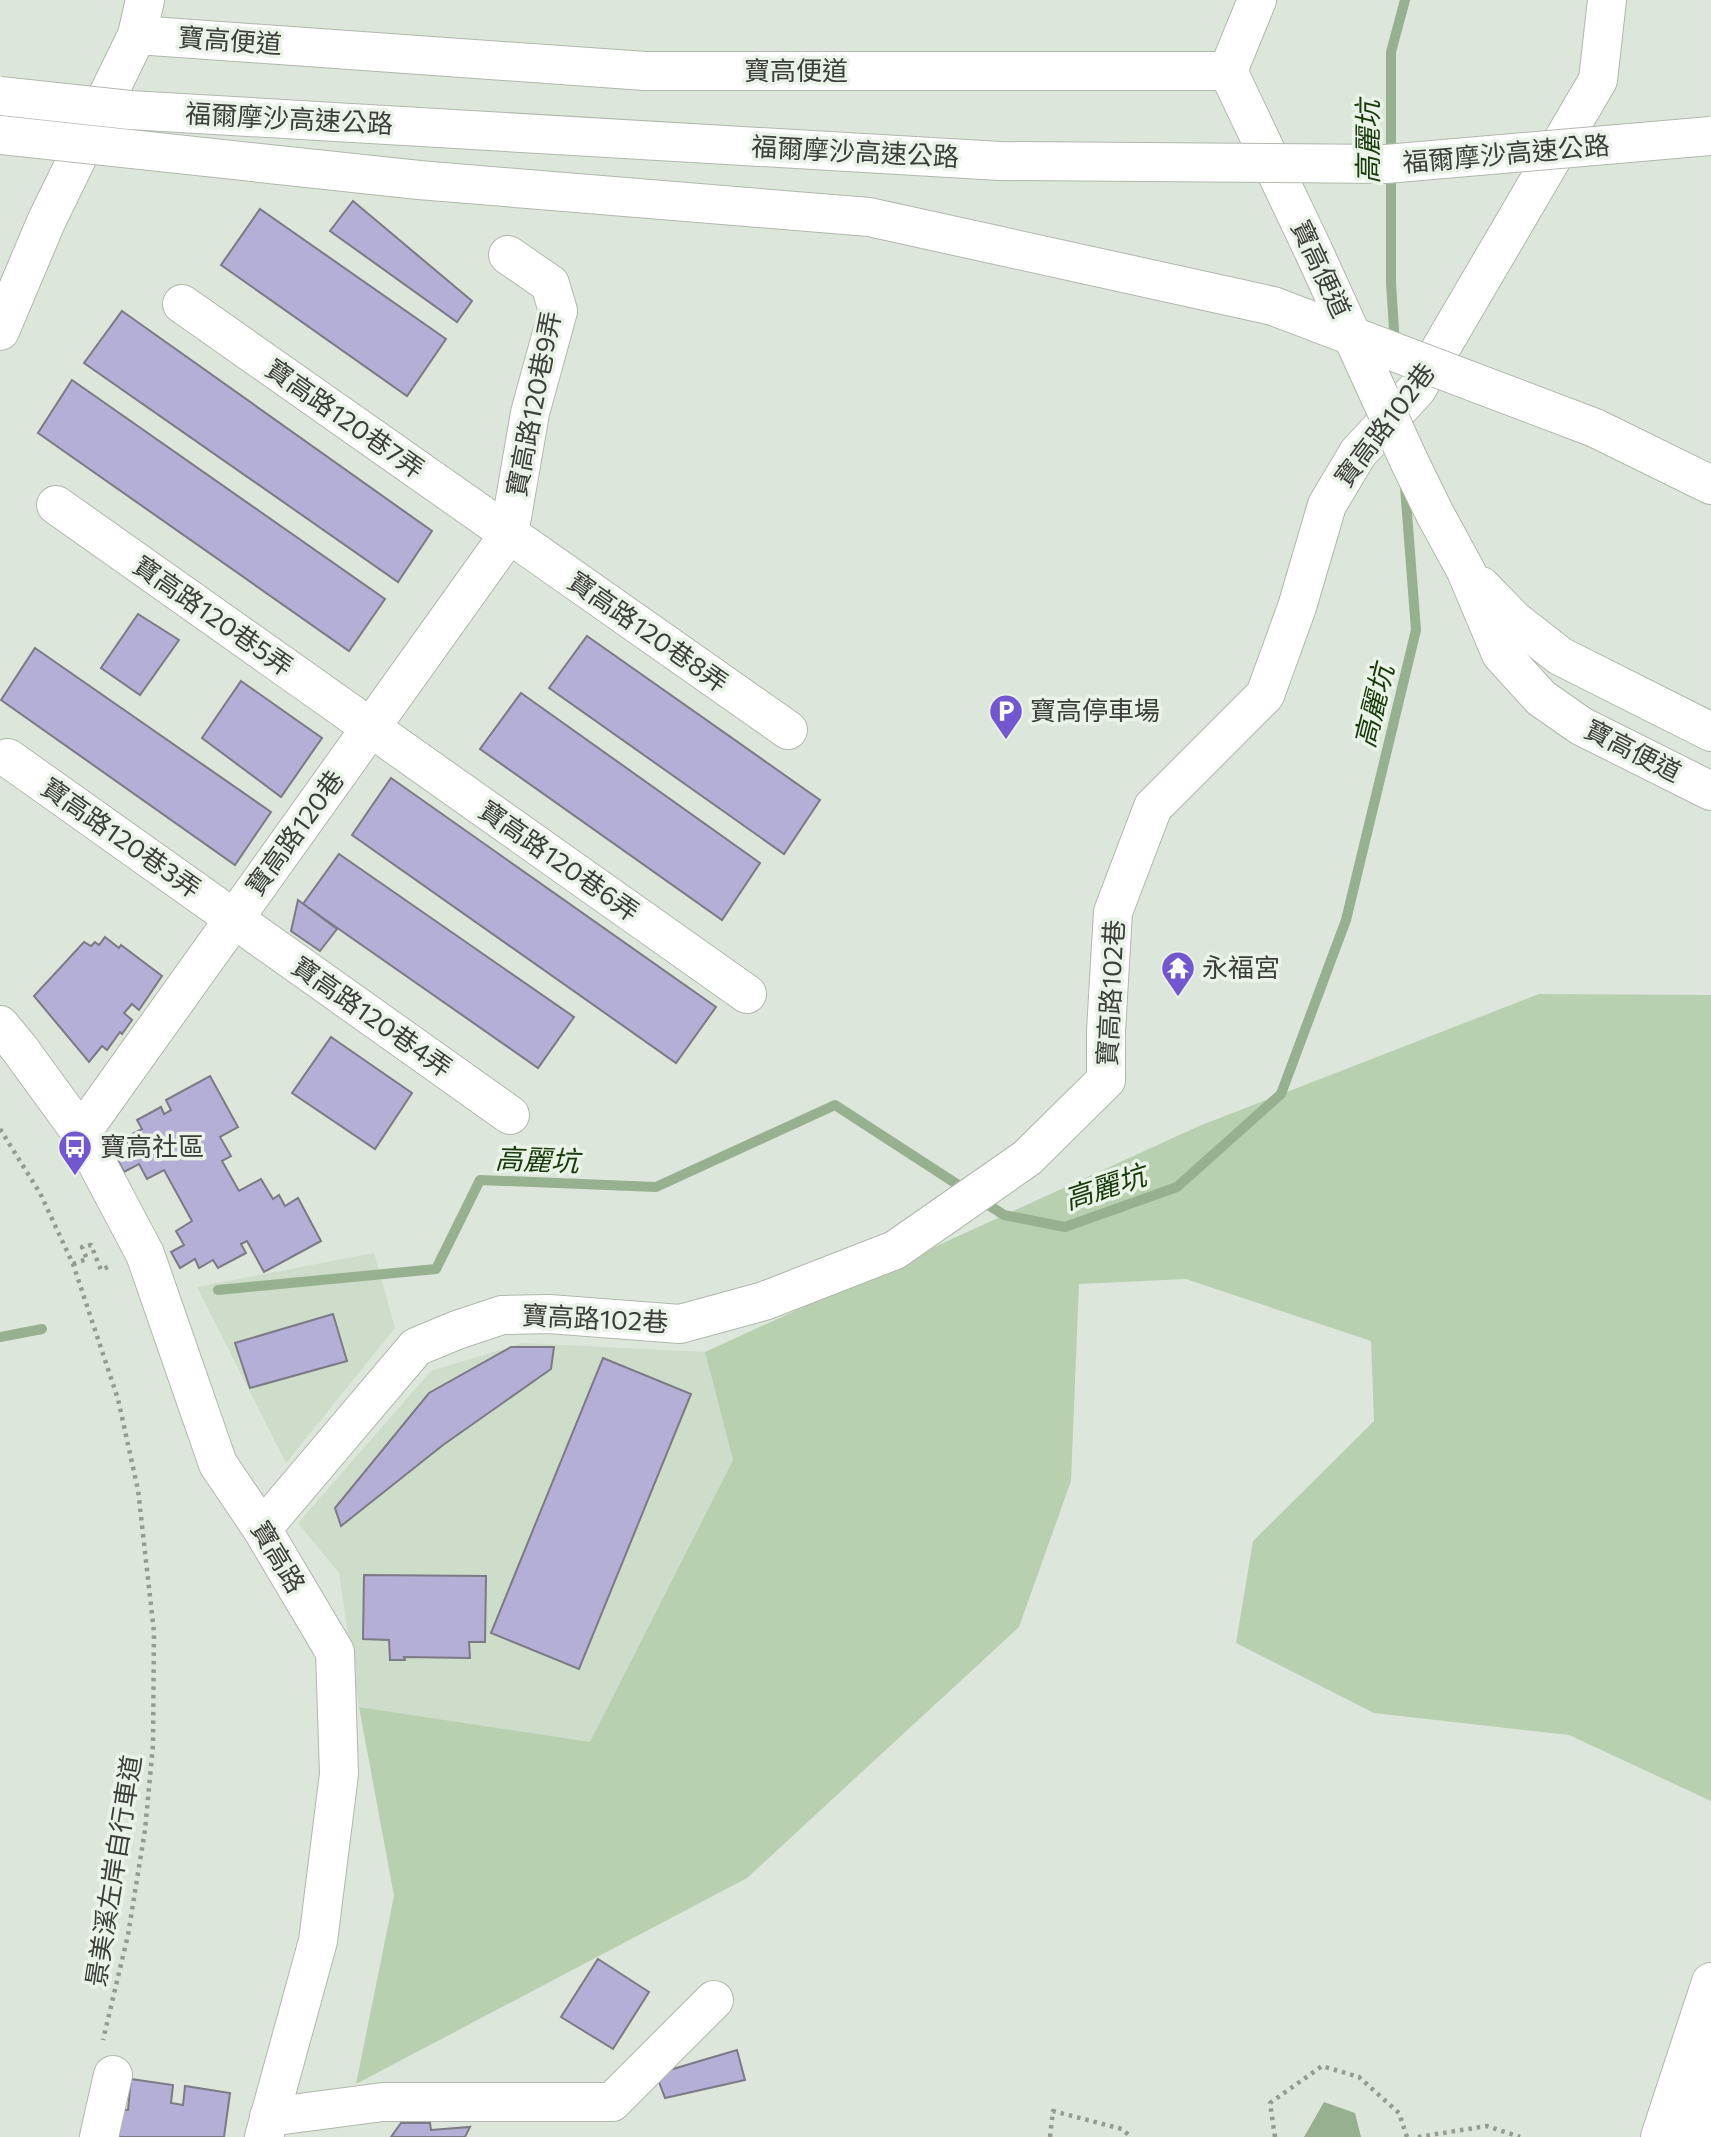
<svg xmlns="http://www.w3.org/2000/svg" width="1711" height="2137" font-family="Commissioner,'Noto Sans TC',sans-serif">
  <rect width="100%" height="100%" fill="#dde6da"/>
  <!-- built -->
  <g fill="#cedcca">
    <path d="M374,1253L395,1328L286,1463L197,1287Z"/>
    <path d="M523,1343L705,1352L733,1460L590,1743L359,1707L339,1573L298,1523L431,1371Z"/>
  </g>
  <!-- green -->
  <path fill="#b8d0b0" d="M1539,994L1711,995V1801L1569,1735L1374,1713L1236,1643L1253,1541L1374,1421L1371,1341L1186,1279L1079,1284L1071,1481L1019,1627L747,1878L356,2084L394,1896L359,1707L590,1742L733,1460L705,1352L1199,1126Z"/>
  <!-- water -->
  <path fill="#97b08f" d="M1324,2102L1355,2113L1361,2137H1304Z"/>
  <g fill="none" stroke-linecap="round" stroke-linejoin="round">
    <!-- stream -->
    <g stroke="#97b08f" stroke-width="10">
      <path d="M1395,345L1391,283V52L1405,0"/>
      <path d="M979,1199L1004,1215L1065,1227L1177,1187L1281,1094L1346,920L1416,630L1405,487"/>
      <path d="M218,1290L436,1269L480,1180L656,1187L835,1105L966,1190"/>
      <path d="M0,1337L42,1329"/>
    </g>
  </g>
  <!-- building -->
  <g fill="#b3afd6" stroke="#7b7a85" stroke-width="2">
    <path d="M353,201L472,301L457,322L330,231Z"/>
    <path d="M260,209L446,339L407,396L221,265Z"/>
    <path d="M122,311L432,531L398,582L84,363Z"/>
    <path d="M72,380L385,599L349,651L38,433Z"/>
    <path d="M138,614L179,640L140,695L101,668Z"/>
    <path d="M587,636L820,800L784,854L549,688Z"/>
    <path d="M35,648L271,812L235,865L1,700Z"/>
    <path d="M241,681L322,738L281,797L202,738Z"/>
    <path d="M521,693L760,863L722,920L480,749Z"/>
    <path d="M391,778L716,1007L676,1063L352,835Z"/>
    <path d="M339,854L574,1017L538,1068L303,904Z"/>
    <path d="M298,900L337,929L320,951L291,931Z"/>
    <path d="M105,937L119,948L121,945L162,976L139,1010L132,1004L124,1013L132,1020L122,1034L120,1032L107,1050L102,1046L89,1062L34,996L84,942L91,946L95,942L99,945Z"/>
    <path d="M331,1037L412,1093L375,1149L292,1093Z"/>
    <path d="M210,1076L238,1127L220,1137L231,1156L222,1161L239,1191L261,1179L273,1199L279,1195L285,1206L298,1198L321,1241L264,1272L247,1241L241,1244L246,1253L218,1268L213,1260L199,1268L195,1259L180,1268L171,1252L184,1245L176,1231L192,1221L164,1170L147,1179L139,1164L124,1172L116,1157L131,1149L125,1138L142,1129L137,1120L161,1107L164,1114L171,1110L166,1100Z"/>
    <path d="M333,1314L347,1361L250,1388L235,1343Z"/>
    <path d="M511,1347H554L551,1369L443,1445L341,1526L335,1508L429,1393Z"/>
    <path d="M603,1358L691,1394L579,1669L491,1633Z"/>
    <path d="M364,1575L486,1576L485,1642H469L470,1658L404,1657L405,1660H390L389,1640L363,1639Z"/>
    <path d="M598,1959L649,1992L613,2049L561,2017Z"/>
    <path d="M737,2050L745,2080L665,2098L656,2074Z"/>
    <path d="M131,2079L173,2085L171,2103L183,2105L185,2086L230,2093L224,2137H117L110,2110H128Z"/>
    <path d="M401,2123H430L431,2130L470,2127L465,2137H391Z"/>
  </g>
  <g fill="none" stroke-linecap="round" stroke-linejoin="round">
    <!-- minor casing -->
    <g stroke="#b0b8ad" stroke-width="40">
      <g id="minor">
        <path d="M137,35L145,0"/>
        <path d="M1228,71L1257,0"/>
        <path d="M182,304L788,730"/>
        <path d="M0,331L46,222L137,35L645,71H1228L1313,250"/>
        <path d="M1410,463L1435,514L1466,571L1501,654L1541,698L1581,726L1711,791"/>
        <path d="M56,505L747,994"/>
        <path d="M1481,586L1514,620L1560,656L1711,732"/>
        <path d="M8,758L510,1115"/>
        <path d="M0,1025L19,1048L81,1133L145,1254L218,1464L262,1529L335,1652L339,1774L318,1941L264,2137"/>
        <path d="M81,1133L509,534L530,413L558,311L550,284L508,255"/>
        <path d="M262,1529L416,1347L457,1330L502,1315L549,1314L680,1324L764,1301L895,1250L1027,1158L1106,1080V1031L1113,912L1153,807L1265,695L1297,607L1327,505L1358,453L1417,389L1598,80L1607,0"/>
        <path d="M269,2117L383,2102H612L714,2000"/>
        <path d="M99,2137L113,2075"/>
        <path d="M1660,2137L1711,1982"/>
        <path d="M1692,2137L1711,2060"/>
      </g>
    </g>
    <!-- highway casing -->
    <g stroke="#b0b8ad" stroke-width="40">
      <path id="highway" d="M1595,428L1711,485"/>
    </g>
    <!-- path -->
    <g stroke="#959b93" stroke-width="4.5" stroke-dasharray="3.5 5" stroke-linecap="butt">
      <path d="M0,1129L40,1193L73,1264L118,1399L138,1490L154,1632L153,1745L145,1830L128,1935L103,2040"/>
      <path d="M73,1264L87,1259L82,1247L91,1245L101,1270L108,1267"/>
      <path d="M1050,2137L1053,2111L1122,2129L1131,2137"/>
      <path d="M1275,2137L1270,2103L1322,2066L1359,2077L1399,2113L1407,2137"/>
      <path d="M1418,2137L1487,2126L1520,2137"/>
    </g>
    <!-- minor -->
    <use href="#minor" stroke="#fff" stroke-width="38"/>
    <!-- highway -->
    <use href="#highway" stroke="#fff" stroke-width="38"/>
    <!-- minor-bridge casing -->
    <g stroke="#b0b8ad" stroke-width="40" stroke-linecap="butt">
      <path id="minor-bridge" d="M1313,250L1410,463"/>
    </g>
    <!-- highway-bridge casing -->
    <g stroke="#b0b8ad" stroke-width="40" stroke-linecap="butt">
      <g id="highway-bridge">
        <path d="M0,96L130,110L1000,161L1386,164L1711,136"/>
        <path d="M0,135L419,180L869,217L1273,306L1595,428"/>
      </g>
    </g>
    <!-- minor-bridge -->
    <use href="#minor-bridge" stroke="#fff" stroke-width="38"/>
    <!-- highway-bridge -->
    <use href="#highway-bridge" stroke="#fff" stroke-width="38"/>
  </g>
  <!-- icons -->
  <defs>
    <g id="parking-pin" transform="scale(1.75)"><path d="M0 17L-7.5 6A9.5 9.5 0 1 1 7.5 6Z" fill="#7357d1" stroke="#eaf3e7"/><path d="M-3.5-5.5H1a3.5 3.5 0 0 1 0 7H-1V5.5H-3.5ZM-1-3.4V-.6H.8a1.4 1.4 0 0 0 0-2.8Z" fill="#fff"/></g>
    <g id="temple-pin" transform="scale(1.75)"><path d="M0 17L-7.5 6A9.5 9.5 0 1 1 7.5 6Z" fill="#7357d1" stroke="#eaf3e7"/><path d="M0-6L5-2H3V0L6.5 2.5H4V6H1.5V3h-3V6H-4V2.5H-6.5L-3 0V-2H-5Z" fill="#fff"/></g>
    <g id="bus-pin" transform="scale(1.75)"><path d="M0 17L-7.5 6A9.5 9.5 0 1 1 7.5 6Z" fill="#7357d1" stroke="#eaf3e7"/><path d="M-5-6H5V4H4V6H2V4H-2V6H-4V4H-5ZM-3.5-4V0h7V-4ZM-3.5 1.2v1.5H-2V1.2ZM2 1.2v1.5H3.5V1.2Z" fill="#fff"/></g>
  </defs>
  <g fill-rule="evenodd">
    <use href="#parking-pin" x="1006" y="711"/>
    <use href="#temple-pin" x="1178" y="968"/>
    <use href="#bus-pin" x="75" y="1147"/>
  </g>
  <g text-anchor="middle" stroke-width="7" stroke-linejoin="round" paint-order="stroke">
    <!-- street labels -->
    <g font-size="26" fill="#3b3e3a" stroke="#eaf3e7">
      <text transform="translate(230 41) rotate(4)" y="9">寶高便道</text>
      <text x="796" y="80">寶高便道</text>
      <text transform="translate(289 119) rotate(3)" y="9">福爾摩沙高速公路</text>
      <text transform="translate(855 152) rotate(3)" y="9">福爾摩沙高速公路</text>
      <text transform="translate(1506 154) rotate(-5)" y="9">福爾摩沙高速公路</text>
      <text transform="translate(1321 269) rotate(65)" y="9">寶高便道</text>
      <text transform="translate(534 404) rotate(-79)" y="9">寶高路120巷9弄</text>
      <text transform="translate(345 419) rotate(35)" y="9">寶高路120巷7弄</text>
      <text transform="translate(1385 425) rotate(-53)" y="9">寶高路102巷</text>
      <text transform="translate(213 616) rotate(35)" y="9">寶高路120巷5弄</text>
      <text transform="translate(648 632) rotate(35)" y="9">寶高路120巷8弄</text>
      <text transform="translate(1633 751) rotate(27)" y="9">寶高便道</text>
      <text transform="translate(295 833) rotate(-54)" y="9">寶高路120巷</text>
      <text transform="translate(121 838) rotate(35)" y="9">寶高路120巷3弄</text>
      <text transform="translate(559 861) rotate(35)" y="9">寶高路120巷6弄</text>
      <text transform="translate(1111 993) rotate(-87)" y="9">寶高路102巷</text>
      <text transform="translate(372 1017) rotate(35)" y="9">寶高路120巷4弄</text>
      <text transform="translate(595 1319) rotate(3)" y="9">寶高路102巷</text>
      <text transform="translate(278 1557) rotate(59)" y="9">寶高路</text>
      <text transform="translate(114 1871) rotate(-81)" y="9">景美溪左岸自行車道</text>
    </g>
    <!-- poi labels -->
    <g font-size="26" fill="#3b3e3a" stroke="#eaf3e7" text-anchor="start">
      <text x="1030" y="720">寶高停車場</text>
      <text x="1202" y="977">永福宮</text>
      <text x="100" y="1156">寶高社區</text>
    </g>
    <!-- water labels -->
    <g font-size="28" font-style="italic" fill="#193a0a" stroke="#eaf3e7">
      <text transform="translate(1368 142) rotate(-90)" y="10">高麗坑</text>
      <text transform="translate(1374 706) rotate(-76)" y="10">高麗坑</text>
      <text transform="translate(537 1160) rotate(2)" y="10">高麗坑</text>
      <text transform="translate(1105 1187) rotate(-18)" y="10">高麗坑</text>
    </g>
  </g>
</svg>
